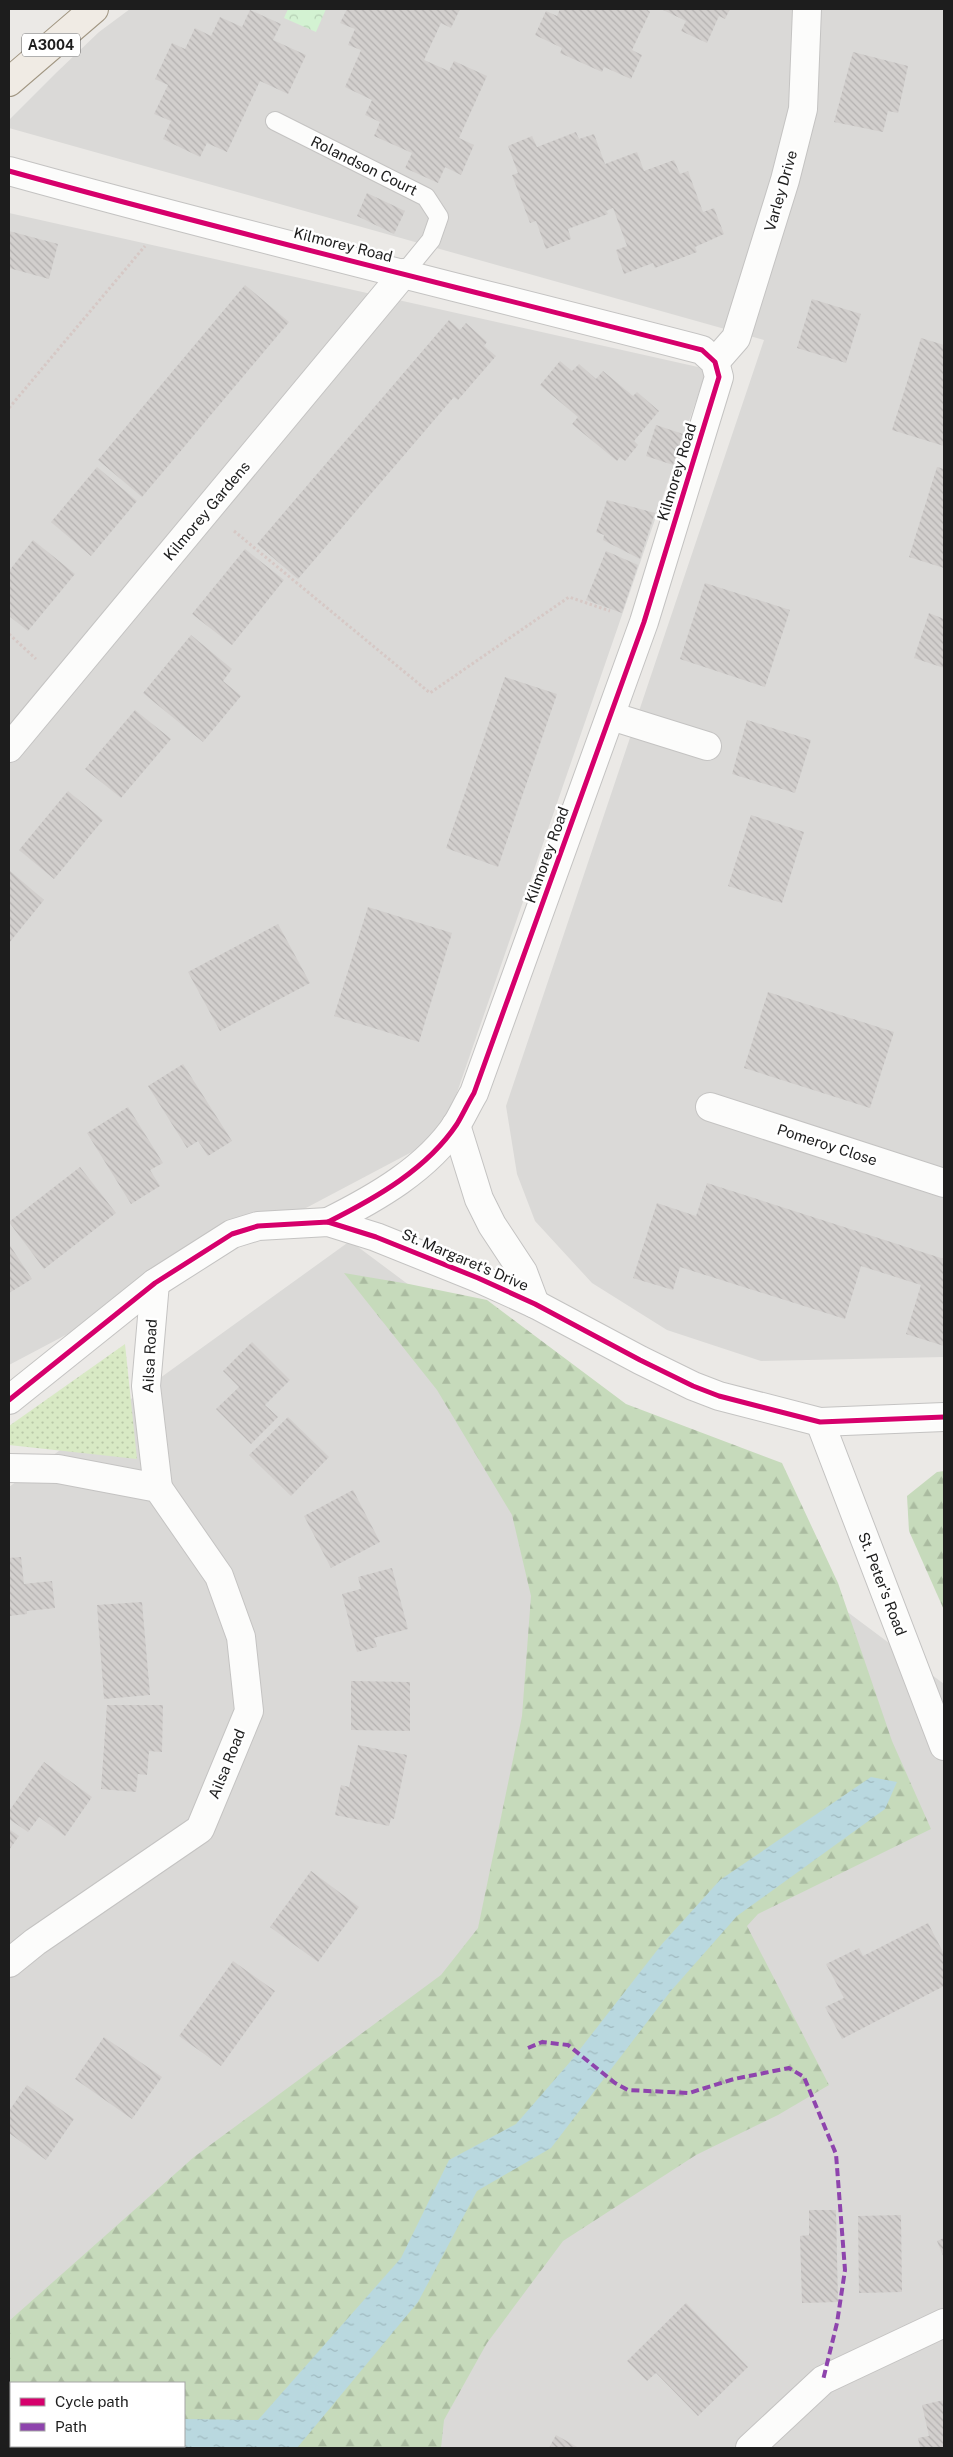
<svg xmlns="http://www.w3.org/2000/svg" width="953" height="2457" font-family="'Public Sans',sans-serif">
  <defs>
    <pattern id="grass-dots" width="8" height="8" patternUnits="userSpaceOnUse" patternTransform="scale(1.25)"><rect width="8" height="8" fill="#d8e9c4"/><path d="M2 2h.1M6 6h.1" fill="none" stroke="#b9c7a8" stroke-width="1.8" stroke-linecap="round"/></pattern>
    <pattern id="forest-firs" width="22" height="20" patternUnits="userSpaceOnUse" patternTransform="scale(1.25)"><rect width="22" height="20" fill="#c6dabb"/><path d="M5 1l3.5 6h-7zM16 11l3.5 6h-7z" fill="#aabba0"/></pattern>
    <pattern id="park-crowns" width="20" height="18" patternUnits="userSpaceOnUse" patternTransform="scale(1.25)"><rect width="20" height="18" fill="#d3f2d2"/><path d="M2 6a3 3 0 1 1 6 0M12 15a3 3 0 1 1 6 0" fill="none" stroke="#b5cfb4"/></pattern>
    <pattern id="water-ripples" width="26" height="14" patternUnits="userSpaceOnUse" patternTransform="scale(1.25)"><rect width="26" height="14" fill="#b9d8df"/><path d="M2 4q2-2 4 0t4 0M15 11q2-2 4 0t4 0" fill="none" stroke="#9fb9bf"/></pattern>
    <pattern id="building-back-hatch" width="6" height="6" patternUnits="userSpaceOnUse" patternTransform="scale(1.25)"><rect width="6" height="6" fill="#d2cfcd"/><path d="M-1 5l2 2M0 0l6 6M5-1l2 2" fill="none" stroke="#b4b1b0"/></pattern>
  </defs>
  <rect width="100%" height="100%" fill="#ebe9e6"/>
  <!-- residential -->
  <g fill="#dad9d7" fill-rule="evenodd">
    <path d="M130,9H944V1357L761,1361L667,1330L592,1283L535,1221L517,1174L506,1106L764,340L9,128V120L57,72L99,32Z"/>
    <path d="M9,213L707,369L442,1136L9,1365Z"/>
    <path d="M350,1241L944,1684V2448H9V1487ZM11,2383H184V2446H11Z"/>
  </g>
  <!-- grass -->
  <path fill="url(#grass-dots)" d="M125,1344L137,1459L9,1445V1426Z"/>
  <!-- forest -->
  <g fill="url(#forest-firs)" fill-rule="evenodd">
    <path d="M344,1273L409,1284L487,1300L626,1404L782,1463L838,1583L892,1741L931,1829L758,1914L747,1926L829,2085L778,2115L696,2155L563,2241L487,2343L444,2420L441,2448H9V2321L194,2157L441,1975L478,1928L522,1716L531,1596L512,1515L437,1390ZM11,2383H184V2446H11Z"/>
    <path d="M944,1471V1610L909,1531L907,1496L937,1472Z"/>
  </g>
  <!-- park -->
  <path fill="url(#park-crowns)" d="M288,9H326L316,32L284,18Z"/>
  <!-- water -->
  <path fill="url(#water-ripples)" d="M871,1777L897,1782L885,1809L737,1916L670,1992L551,2148L477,2191L418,2302L297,2448H155L153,2446H184V2419L258,2420L401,2258L449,2160L516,2124L570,2062L662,1944L720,1880Z"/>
  <!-- building -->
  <g fill="url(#building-back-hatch)">
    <path d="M347,9H460L451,28L441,23L424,60L449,71L454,61L487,76L459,138L474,145L461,175L445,167L438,183L405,168L412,153L374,136L380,122L365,115L372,100L345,87L361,50L348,45L355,29L340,23Z"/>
    <path d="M560,9H647L650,12L632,50L642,55L631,79L604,67L602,72L560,53L562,48L535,35L546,11L557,16Z"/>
    <path d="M661,9H730L725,19L719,16L707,43L681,31L686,21Z"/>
    <path d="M250,10L281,24L273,40L306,55L288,94L260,81L227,152L207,143L200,157L163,139L171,121L154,114L168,85L155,79L172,43L185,49L195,28L211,36L220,17L242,27Z"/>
    <path d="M853,52L908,66L898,113L888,111L883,132L834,122Z"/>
    <path d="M576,132L579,139L594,134L605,164L637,152L644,171L674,160L680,174L688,171L703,212L714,208L724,234L695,247L697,252L655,268L653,263L624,274L616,250L627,246L613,208L606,211L608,214L568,229L571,239L546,249L536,221L530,223L512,175L518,173L508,146L532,136L537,147Z"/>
    <path d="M367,193L405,211L394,234L357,216Z"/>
    <path d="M9,231L58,244L49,279L9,268Z"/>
    <path d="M245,285L289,322L142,497L98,460Z"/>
    <path d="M812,299L861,314L846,363L797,348Z"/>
    <path d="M449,320L460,330L466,323L487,342L484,346L496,356L458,400L454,397L298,579L257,544Z"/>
    <path d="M921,338L944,345V446L892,430Z"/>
    <path d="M560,361L572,371L579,364L596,379L603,371L633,396L637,392L659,411L634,441L638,445L625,461L620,457L617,461L572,424L578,417L540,385Z"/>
    <path d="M656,425L683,434L673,465L646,456Z"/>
    <path d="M97,467L137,501L91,556L51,522Z"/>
    <path d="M937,467L944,469V568L909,557Z"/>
    <path d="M607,500L655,513L640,559L603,540L604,535L596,532Z"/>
    <path d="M33,540L75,574L28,631L9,616V571Z"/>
    <path d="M245,549L284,580L232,645L192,614Z"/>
    <path d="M606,551L638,565L622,613L586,600Z"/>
    <path d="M705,583L790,610L765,687L680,659Z"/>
    <path d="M929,613L944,619V668L914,658Z"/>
    <path d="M191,635L232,669L223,681L241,696L203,742L143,693Z"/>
    <path d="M505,677L557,694L498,867L446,848Z"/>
    <path d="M135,710L171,739L121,798L85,769Z"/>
    <path d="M747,720L811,740L795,793L732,774Z"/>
    <path d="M68,791L103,820L54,879L19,850Z"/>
    <path d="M751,815L804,832L782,903L728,886Z"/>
    <path d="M9,870L44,900L9,943Z"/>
    <path d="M368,907L452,933L419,1042L334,1016Z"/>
    <path d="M278,924L310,983L220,1031L188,972Z"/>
    <path d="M768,992L894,1032L870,1108L744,1068Z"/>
    <path d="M183,1064L232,1141L208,1156L198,1141L187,1148L148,1086Z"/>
    <path d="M128,1107L163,1163L150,1170L160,1186L131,1204L87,1133Z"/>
    <path d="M80,1167L116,1213L44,1269L9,1222Z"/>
    <path d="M707,1183L944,1259V1346L906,1334L921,1285L861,1266L845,1319L680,1267L673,1290L633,1278L657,1203L696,1216Z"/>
    <path d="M9,1244L32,1279L9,1293Z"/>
    <path d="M252,1342L290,1380L265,1405L278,1417L251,1444L216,1409L239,1387L223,1371Z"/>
    <path d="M288,1417L329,1457L291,1496L249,1455Z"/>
    <path d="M353,1490L380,1542L331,1568L304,1516Z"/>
    <path d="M21,1557L24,1584L52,1581L55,1608L27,1611V1614L9,1616V1558Z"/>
    <path d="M392,1568L408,1629L374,1638L377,1647L357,1652L342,1594L361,1589L358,1577Z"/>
    <path d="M142,1602L150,1695L104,1699L97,1605Z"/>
    <path d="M351,1681L410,1682V1731L351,1730Z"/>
    <path d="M107,1705H163L162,1752L149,1751L147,1775L138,1774L136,1792L101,1789Z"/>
    <path d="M358,1745L407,1755L394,1819L391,1818L389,1826L335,1815L341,1785L349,1787Z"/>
    <path d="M44,1762L92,1797L65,1836L39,1817L28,1832L9,1819V1811Z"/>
    <path d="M9,1829L19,1836L9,1850Z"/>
    <path d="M311,1871L359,1907L318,1962L270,1927Z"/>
    <path d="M928,1923L944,1954V1986L842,2039L825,2007L844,1998L826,1964L859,1948L863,1956Z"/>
    <path d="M233,1961L275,1991L221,2066L179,2036Z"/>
    <path d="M104,2037L162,2077L132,2119L75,2079Z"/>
    <path d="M27,2085L74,2119L46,2160L9,2133V2111Z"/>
    <path d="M809,2210H836L838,2302L802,2303L800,2236L809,2235Z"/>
    <path d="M901,2215L902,2292L859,2293L858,2216Z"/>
    <path d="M944,2238V2258L937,2241Z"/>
    <path d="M686,2303L748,2367L698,2416L656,2373L647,2381L627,2361Z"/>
    <path d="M944,2400V2448H920L918,2438L929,2436L922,2405Z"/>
    <path d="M556,2435L579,2448H549Z"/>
  </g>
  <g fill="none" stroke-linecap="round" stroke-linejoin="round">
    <!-- lane casing -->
    <g stroke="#c4c3c2" stroke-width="20">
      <path id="lane" d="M275,121L426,197L439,217L431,240L404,273"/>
    </g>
    <!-- street casing -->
    <g stroke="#c4c3c2" stroke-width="30">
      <g id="street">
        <path d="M9,171C239,235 471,290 702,350L715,362L719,377L644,622L474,1093C468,1103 463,1114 457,1124C427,1169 376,1198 328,1222"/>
        <path d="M715,362L736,338L785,180L803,109L807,9"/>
        <path d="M611,716L707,746"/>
        <path d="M9,748L404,273"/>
        <path d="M710,1107L944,1183"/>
        <path d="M456,1125L479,1199L492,1225L523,1272L535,1304"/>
        <path d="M155,1283L146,1386L158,1488"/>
        <path d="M9,1400L155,1283L232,1234L258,1226L328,1222L376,1237L478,1278L535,1304L640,1360L693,1386L719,1396L820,1422L944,1417"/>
        <path d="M820,1422L944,1746"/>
        <path d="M9,1468L58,1469L158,1488L219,1576L241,1637L249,1711L200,1829L35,1942L9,1963"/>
        <path d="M750,2448L823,2380L944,2323"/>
      </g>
    </g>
    <!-- primary casing -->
    <g stroke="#a19682" stroke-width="30">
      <path id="primary" d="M9,82L94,9"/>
    </g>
    <!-- path -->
    <g stroke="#d6c8c5" stroke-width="3" stroke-dasharray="2.5 2.5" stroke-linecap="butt">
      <path d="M9,408L145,246"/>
      <path d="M234,531L430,693L569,597L610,611"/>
      <path d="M9,634L36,659"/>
    </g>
    <!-- lane -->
    <use href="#lane" stroke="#fcfcfb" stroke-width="18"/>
    <!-- street -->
    <use href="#street" stroke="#fcfcfb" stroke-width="28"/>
    <!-- primary -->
    <use href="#primary" stroke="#f0ebe4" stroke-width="28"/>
    <!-- quiet -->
    <path stroke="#8e44ad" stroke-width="4" stroke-dasharray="8 4" stroke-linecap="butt" d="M528,2048L542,2042L568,2045L615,2083L628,2090L689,2093L734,2079L789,2068L804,2077L836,2154L845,2270L837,2323L823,2380"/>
    <!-- cycleway casing -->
    <g stroke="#fff" stroke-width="8">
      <g id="cycleway">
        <path d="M9,171C239,235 471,290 702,350L715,362L719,377L644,622L474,1093C468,1103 463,1114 457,1124C427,1169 376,1198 328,1222"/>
        <path d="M9,1400L155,1283L232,1234L258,1226L328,1222L376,1237L478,1278L535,1304L640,1360L693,1386L719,1396L820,1422L944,1417"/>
      </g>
    </g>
    <!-- cycleway -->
    <use href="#cycleway" stroke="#d6006c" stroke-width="5"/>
  </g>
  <g text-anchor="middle" stroke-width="5" stroke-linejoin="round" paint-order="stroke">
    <!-- shield labels -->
    <rect fill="#fff" stroke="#616161" stroke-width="1" x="22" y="33.5" width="58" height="23" rx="4"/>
    <g font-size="14" font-weight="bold" fill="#1d1d1d">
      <text x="51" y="50">A3004</text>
    </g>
    <!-- street labels -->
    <g font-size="15" fill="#1d1d1d" stroke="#fff">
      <text transform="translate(364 166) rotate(26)" y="5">Rolandson Court</text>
      <text transform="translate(781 191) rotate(-74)" y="5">Varley Drive</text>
      <text transform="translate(343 245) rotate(14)" y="5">Kilmorey Road</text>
      <text transform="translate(677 472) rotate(-73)" y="5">Kilmorey Road</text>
      <text transform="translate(207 511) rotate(-50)" y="5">Kilmorey Gardens</text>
      <text transform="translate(547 855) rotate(-70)" y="5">Kilmorey Road</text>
      <text transform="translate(827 1145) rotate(18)" y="5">Pomeroy Close</text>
      <text transform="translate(465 1260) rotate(23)" y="5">St. Margaret's Drive</text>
      <text transform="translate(150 1356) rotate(-87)" y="5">Ailsa Road</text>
      <text transform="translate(882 1584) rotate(69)" y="5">St. Peter's Road</text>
      <text transform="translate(227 1764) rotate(-68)" y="5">Ailsa Road</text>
    </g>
  </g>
  <!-- border -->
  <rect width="953" height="2457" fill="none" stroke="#1d1d1d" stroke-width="20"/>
  <!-- legend -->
  <rect x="10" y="2382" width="175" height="65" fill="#ffffff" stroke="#a5a5a5"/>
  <rect x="20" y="2398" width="25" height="8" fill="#d6006c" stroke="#a5a5a5"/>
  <text x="55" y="2407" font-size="15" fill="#1d1d1d">Cycle path</text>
  <rect x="20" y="2423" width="25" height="8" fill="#8e44ad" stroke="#a5a5a5"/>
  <text x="55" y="2432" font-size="15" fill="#1d1d1d">Path</text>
</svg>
